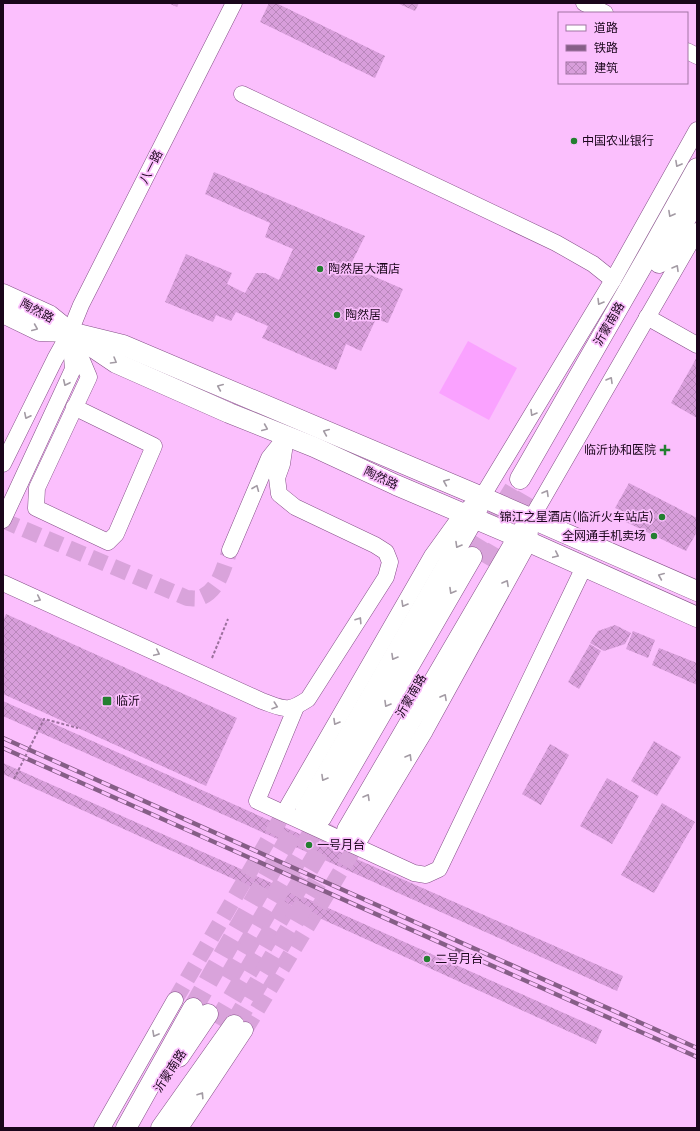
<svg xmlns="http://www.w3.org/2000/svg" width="700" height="1131" font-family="Manrope,'Noto Sans SC',sans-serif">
  <defs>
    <pattern id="building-cross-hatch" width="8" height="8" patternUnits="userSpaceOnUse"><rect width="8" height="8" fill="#d89edb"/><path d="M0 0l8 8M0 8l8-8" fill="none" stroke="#b987bb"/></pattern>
  </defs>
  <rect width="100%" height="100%" fill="#fbbffd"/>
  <!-- pitch -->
  <path fill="#faa2ff" d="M468,341L517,368L489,420L439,393Z"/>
  <!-- building -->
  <g fill="url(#building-cross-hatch)">
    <path d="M168,3H179L177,7Z"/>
    <path d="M269,3H276L385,56L375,78L260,22Z"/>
    <path d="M397,3H419L415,11Z"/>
    <path d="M214,172L365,236L350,266L403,289L388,323L376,319L361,351L346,344L336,370L262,338L268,326L236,312L231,321L216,315L213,322L165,302L186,254L232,273L227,284L245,293L256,273H265L279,280L293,249L265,237L270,223L205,194Z"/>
    <path d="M697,357V418L671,403Z"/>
    <path d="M629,483L697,518V532L686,551L626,522L630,515L615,508Z"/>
    <path d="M6,614L237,718L206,786L3,694V621Z"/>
    <path d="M615,625L631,633L625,644L604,651L590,643L598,631Z"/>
    <path d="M633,631L655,640L648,658L626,649Z"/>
    <path d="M590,644L601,651L579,689L568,682Z"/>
    <path d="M659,648L697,663V685L652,665Z"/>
    <path d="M3,701L311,839L623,976L617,991L3,716Z"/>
    <path d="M654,741L681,757L657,796L631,781Z"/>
    <path d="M550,744L569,755L541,805L522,794Z"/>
    <path d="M3,763L602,1030L596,1044L3,774Z"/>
    <path d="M607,778L639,796L612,844L580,826Z"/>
    <path d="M662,803L695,822L654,893L621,875Z"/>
  </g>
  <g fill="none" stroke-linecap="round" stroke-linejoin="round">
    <!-- minor-tunnel -->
    <g stroke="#d9a3db" stroke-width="16" stroke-dasharray="16 8" stroke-linecap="butt">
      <path d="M3,519L7,522L187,598C191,598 196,599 199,598C219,592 224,566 230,550"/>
      <path d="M175,1000L288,806"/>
      <path d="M245,1030L360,839"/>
    </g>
    <!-- major-tunnel -->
    <g stroke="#d9a3db" stroke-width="20" stroke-dasharray="20 10" stroke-linecap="butt">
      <path d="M472,557L520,479"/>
      <path d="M487,565L532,487"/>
      <path d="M228,979L321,818"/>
      <path d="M193,1008L305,811"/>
      <path d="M217,1024L334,826"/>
      <path d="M234,1025L317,882"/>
    </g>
    <!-- minor casing -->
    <g stroke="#844f87" stroke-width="17">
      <g id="minor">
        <path d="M584,3L605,13"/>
        <path d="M687,51L697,56"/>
        <path d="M242,94L556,243L593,264L613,280"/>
        <path d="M647,317L697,345"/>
        <path d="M70,332L89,377L37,488L36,508L108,542L116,534L154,446L74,407"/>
        <path d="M3,464L55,359L70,332L81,305L234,3"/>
        <path d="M3,520L73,369L71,345"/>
        <path d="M230,550L269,458L285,438"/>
        <path d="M3,583L262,701C285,709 287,713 308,699L386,577L390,562L386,552L375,545L295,507L279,494L277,478L282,464L286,437"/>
        <path d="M296,707L257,801L414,873L426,875L439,869L584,567"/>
        <path d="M288,806L432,556L463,513L482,497L613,280L697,130"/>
        <path d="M360,839L425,731L529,542L531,519L697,231"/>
        <path d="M102,1128L175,1000"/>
        <path d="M180,1128L245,1030"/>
      </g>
    </g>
    <!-- major casing -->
    <g stroke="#844f87" stroke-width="21">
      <g id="major">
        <path d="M659,263L697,200"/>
        <path d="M3,294L49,315L70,332L116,363L229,413L314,447L396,485L518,537L697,617"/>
        <path d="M3,313L40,331L70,332L123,345L482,497L697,591"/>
        <path d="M520,479L649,254L697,168"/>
        <path d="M305,811L474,518L478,507"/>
        <path d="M321,818L472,557"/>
        <path d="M347,830L518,537L525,527"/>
        <path d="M179,1057L208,1014"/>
        <path d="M126,1128L193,1008"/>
        <path d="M161,1128L234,1025"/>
      </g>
    </g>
    <!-- path -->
    <path stroke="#9b709d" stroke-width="2" stroke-dasharray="3 2" stroke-linecap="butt" d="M212,658L228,619"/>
    <!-- minor -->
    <use href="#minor" stroke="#fff" stroke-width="16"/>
    <!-- major -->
    <use href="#major" stroke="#fff" stroke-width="20"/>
    <!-- rail casing -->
    <g stroke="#865e87" stroke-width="4.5">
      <g id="rail">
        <path d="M3,738L697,1048"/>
        <path d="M3,748L697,1057"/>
      </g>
    </g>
    <!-- rail -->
    <use href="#rail" stroke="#fbbffd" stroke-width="3" stroke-dasharray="9" stroke-linecap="butt"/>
    <!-- path-bridge -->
    <path stroke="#9b709d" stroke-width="2" stroke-dasharray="3 2" stroke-linecap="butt" d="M14,779L44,719L78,728"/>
  </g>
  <!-- one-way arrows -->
  <defs><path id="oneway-chevron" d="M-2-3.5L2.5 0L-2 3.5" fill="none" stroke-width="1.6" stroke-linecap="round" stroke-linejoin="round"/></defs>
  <g stroke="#a39ba4">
    <use href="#oneway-chevron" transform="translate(678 164) rotate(119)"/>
    <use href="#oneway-chevron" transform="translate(671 214) rotate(119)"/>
    <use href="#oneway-chevron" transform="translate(676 268) rotate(-60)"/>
    <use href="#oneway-chevron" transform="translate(600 302) rotate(121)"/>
    <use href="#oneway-chevron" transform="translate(35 328) rotate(23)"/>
    <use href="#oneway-chevron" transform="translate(114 361) rotate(30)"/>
    <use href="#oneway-chevron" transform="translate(610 380) rotate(-60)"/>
    <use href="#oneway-chevron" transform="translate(66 383) rotate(115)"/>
    <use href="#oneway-chevron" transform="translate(220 387) rotate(-157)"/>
    <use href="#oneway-chevron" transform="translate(533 413) rotate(121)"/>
    <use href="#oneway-chevron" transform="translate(27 416) rotate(116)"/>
    <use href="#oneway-chevron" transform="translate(265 428) rotate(23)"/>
    <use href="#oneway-chevron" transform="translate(326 432) rotate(-157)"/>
    <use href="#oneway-chevron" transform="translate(446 482) rotate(-157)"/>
    <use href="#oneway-chevron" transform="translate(256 488) rotate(-68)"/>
    <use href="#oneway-chevron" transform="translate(546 493) rotate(-60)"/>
    <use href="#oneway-chevron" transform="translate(458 545) rotate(120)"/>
    <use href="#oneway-chevron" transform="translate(556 555) rotate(25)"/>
    <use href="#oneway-chevron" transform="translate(661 576) rotate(-157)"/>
    <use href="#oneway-chevron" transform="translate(506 583) rotate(-61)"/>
    <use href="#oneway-chevron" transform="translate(452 591) rotate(120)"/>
    <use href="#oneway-chevron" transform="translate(38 599) rotate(25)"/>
    <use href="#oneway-chevron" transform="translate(404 604) rotate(120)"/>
    <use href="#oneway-chevron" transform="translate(359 620) rotate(-57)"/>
    <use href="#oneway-chevron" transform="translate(157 653) rotate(25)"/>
    <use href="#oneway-chevron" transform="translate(394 657) rotate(120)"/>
    <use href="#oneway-chevron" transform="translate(444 697) rotate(-61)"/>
    <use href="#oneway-chevron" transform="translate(387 704) rotate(120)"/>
    <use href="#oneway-chevron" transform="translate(275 706) rotate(19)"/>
    <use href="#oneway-chevron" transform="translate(336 722) rotate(120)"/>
    <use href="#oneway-chevron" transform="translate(409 757) rotate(-59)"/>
    <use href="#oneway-chevron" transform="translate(324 778) rotate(120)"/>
    <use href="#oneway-chevron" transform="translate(367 797) rotate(-60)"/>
    <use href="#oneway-chevron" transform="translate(155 1034) rotate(119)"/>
    <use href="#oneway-chevron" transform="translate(201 1095) rotate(-57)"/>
  </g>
  <!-- markers -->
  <g fill="#237f30" stroke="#fbbffd" stroke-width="1.5">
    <circle cx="574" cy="141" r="4"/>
    <circle cx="320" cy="269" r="4"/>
    <circle cx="337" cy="315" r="4"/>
    <path d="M663 444h4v4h4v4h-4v4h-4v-4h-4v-4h4z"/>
    <circle cx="662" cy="517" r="4"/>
    <circle cx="654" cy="536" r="4"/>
    <rect x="102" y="696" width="10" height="10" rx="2"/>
    <circle cx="309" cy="845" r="4"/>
    <circle cx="427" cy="959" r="4"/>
  </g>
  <g text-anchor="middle" stroke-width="3.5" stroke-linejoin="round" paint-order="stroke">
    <!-- poi labels -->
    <g font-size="12" fill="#1a061b" stroke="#fbbffd" text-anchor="start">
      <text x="582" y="145">中国农业银行</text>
      <text x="328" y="273">陶然居大酒店</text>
      <text x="345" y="319">陶然居</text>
      <text x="656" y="454" text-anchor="end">临沂协和医院</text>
      <text x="654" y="521" text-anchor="end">锦江之星酒店(临沂火车站店)</text>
      <text x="646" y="540" text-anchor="end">全网通手机卖场</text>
      <text x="116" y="705">临沂</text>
      <text x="317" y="849">一号月台</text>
      <text x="435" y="963">二号月台</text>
    </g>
    <!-- street labels -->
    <g font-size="12" fill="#1a061b" stroke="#fbbffd">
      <text transform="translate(151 167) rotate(-63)" y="4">八一路</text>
      <text transform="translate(37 311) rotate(28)" y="4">陶然路</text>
      <text transform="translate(609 324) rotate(-60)" y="4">沂蒙南路</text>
      <text transform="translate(381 478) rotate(25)" y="4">陶然路</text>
      <text transform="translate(411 696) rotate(-60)" y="4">沂蒙南路</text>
      <text transform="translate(170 1071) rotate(-57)" y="4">沂蒙南路</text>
    </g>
  </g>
  <!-- border -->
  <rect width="700" height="1131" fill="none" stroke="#1a061b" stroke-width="8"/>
  <!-- legend -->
  <rect x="558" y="12" width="130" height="72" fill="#fbbffd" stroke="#a175a3"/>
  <rect x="566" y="25" width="20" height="6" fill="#ffffff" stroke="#a175a3"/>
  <text x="594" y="32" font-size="12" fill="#1a061b">道路</text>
  <rect x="566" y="45" width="20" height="6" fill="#865e87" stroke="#a175a3"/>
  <text x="594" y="52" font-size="12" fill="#1a061b">铁路</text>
  <rect x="566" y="62" width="20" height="12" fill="url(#building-cross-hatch)" stroke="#a175a3"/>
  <text x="594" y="72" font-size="12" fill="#1a061b">建筑</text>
</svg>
